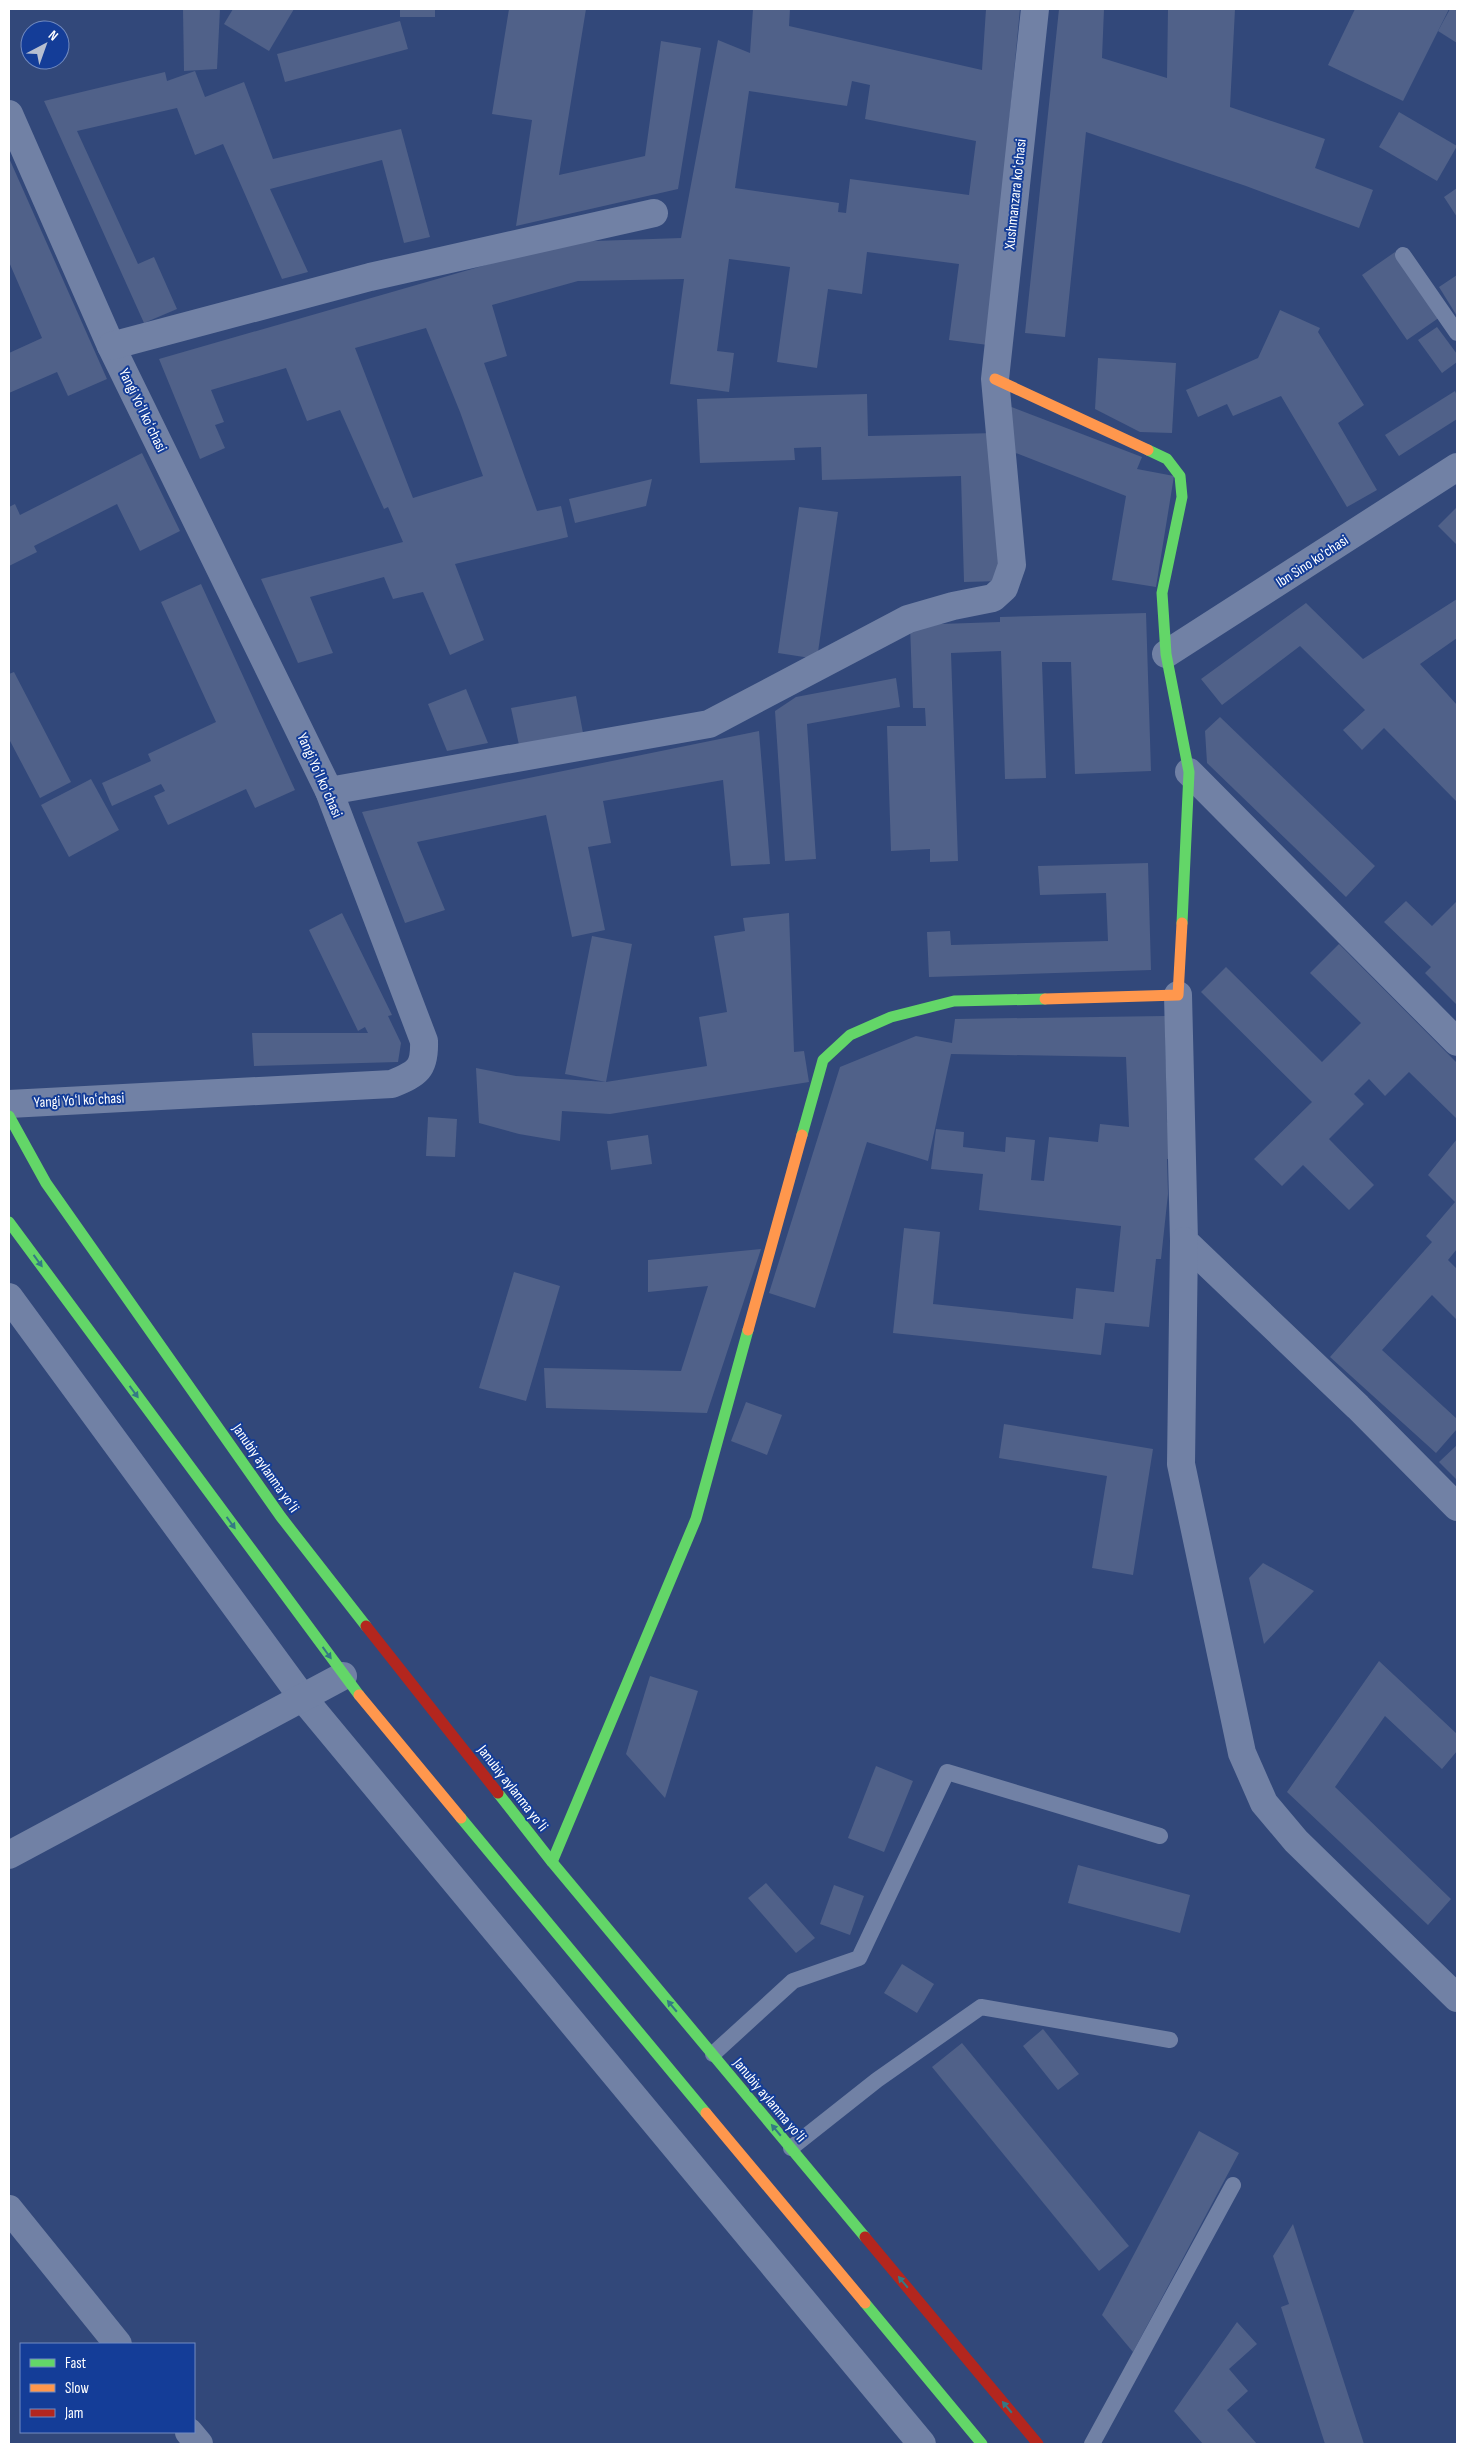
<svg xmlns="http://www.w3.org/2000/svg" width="1466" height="2453" font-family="'Sofia Sans Condensed',sans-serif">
  <rect width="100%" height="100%" fill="#32487a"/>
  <!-- building -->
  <g fill="#506189" fill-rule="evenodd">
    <path d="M183,9H220L217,69L184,71Z"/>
    <path d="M233,9H294L269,51L224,24Z"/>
    <rect x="400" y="9" width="35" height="8"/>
    <path d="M509,9H586L559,175L645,156L661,41L701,48L678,189L516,226L532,120L492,114Z"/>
    <path d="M753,9H790L789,26L982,70L986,9H1020L988,345L949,340L959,264L867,252L862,294L828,289L817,368L777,362L790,267L729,259L717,351L734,353L729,392L670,384L684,279L578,281L492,305L507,356L484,363L537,511L561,506L568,537L455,564L484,640L450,655L423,592L393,599L384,577L310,597L333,653L298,663L261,579L403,542L388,507L384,509L340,410L307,421L286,368L211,390L224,422L215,425L225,448L200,459L159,359L566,242L681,238L718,40L750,53ZM852,81L870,85L865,119L976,141L969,195L850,179L846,213L838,212L839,203L735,188L749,91L847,106ZM426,328L460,412L483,476L413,498L355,348Z"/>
    <path d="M1059,9H1104L1102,58L1167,78L1168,9H1235L1230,107L1325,139L1315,168L1373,190L1359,228L1246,186L1086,132L1065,337L1025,333Z"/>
    <path d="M1355,9H1449L1403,101L1328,65Z"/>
    <path d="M1450,9H1457V43L1438,31Z"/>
    <path d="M400,21L408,49L285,82L277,54Z"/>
    <path d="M195,71L205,97L244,82L273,159L401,129L430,237L404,243L382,160L270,189L308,272L282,279L223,144L195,155L177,108L77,131L138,264L154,257L177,309L144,323L44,101L165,72L167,81Z"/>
    <path d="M1399,112L1457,146L1437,181L1379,147Z"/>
    <path d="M9,158L107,379L68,396L57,372L9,393V353L42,338L9,262Z"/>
    <path d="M1457,188V217L1444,197Z"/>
    <path d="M1395,252L1440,317L1407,340L1362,275Z"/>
    <path d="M1457,275V316L1439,287Z"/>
    <path d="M1280,310L1320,328L1318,332L1364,405L1338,423L1377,490L1347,507L1281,396L1233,416L1227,404L1198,417L1186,390L1258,358Z"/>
    <path d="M1437,327L1457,354V362L1442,373L1418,340Z"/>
    <path d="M1098,358L1176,363L1172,433L1140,432L1095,409Z"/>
    <path d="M1455,391L1457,396V419L1399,456L1385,435Z"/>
    <path d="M867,394L868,436L996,433L1001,581L964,582L961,476L822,480L821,447L794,448L795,460L700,463L697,399Z"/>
    <path d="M1009,406L1142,457L1137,469L1174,476L1156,587L1112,580L1126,496L1008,450Z"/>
    <path d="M142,453L180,531L140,551L117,504L34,546L37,552L9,566V507L15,504L20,515Z"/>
    <path d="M652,479L646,506L575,523L569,499Z"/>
    <path d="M799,507L838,512L817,659L778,653Z"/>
    <path d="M1457,507V545L1438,526Z"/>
    <path d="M201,584L295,790L255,808L246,789L168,825L154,796L165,791L161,784L112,806L102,783L151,761L148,754L216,722L161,602Z"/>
    <path d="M1457,599V638L1420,664L1457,705V802L1384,728L1362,750L1343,730L1365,710L1300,646L1222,705L1201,679L1306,603L1363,659Z"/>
    <path d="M1146,613L1151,771L1075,774L1071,662H1042L1046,778L1005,779L1001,651L951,653L958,861L930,862V849L891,851L887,726H926L925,708H913L910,625L1000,622V617Z"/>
    <path d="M14,672L71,782L40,798L9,739V674Z"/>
    <path d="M896,678L900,707L807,724L816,859L785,861L775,711L796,697Z"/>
    <path d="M466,689L488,743L447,751L428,704Z"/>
    <path d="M576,696L583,733L519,745L511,708Z"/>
    <path d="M1220,717L1375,866L1346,897L1207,763L1205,731Z"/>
    <path d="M759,731L770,864L731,866L723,780L603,801L611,843L588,847L605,930L572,937L546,815L417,842L445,910L405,923L362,812Z"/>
    <path d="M91,779L119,830L69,857L41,805Z"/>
    <path d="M1148,863L1151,970L929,977L927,932L950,931L951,945L1108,941L1106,893L1040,895L1038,866Z"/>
    <path d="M1406,901L1432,926L1457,901V1005L1425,973L1431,967L1384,922Z"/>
    <path d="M342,913L392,1015L388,1016L401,1043L398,1062L254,1066L252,1033H368L365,1027L358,1031L309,930Z"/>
    <path d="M789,913L794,1052L804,1051L809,1082L610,1114L562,1111L560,1141L519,1134L479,1123L476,1068L516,1076L606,1082L565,1074L592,936L632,944L606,1082L707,1066L699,1017L727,1012L714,936L745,931L743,918Z"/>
    <path d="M1339,944L1457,1063V1119L1409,1072L1385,1096L1369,1079L1354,1094L1364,1104L1329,1139L1374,1185L1349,1210L1303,1165L1282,1186L1254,1159L1312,1102L1201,992L1226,967L1322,1062L1361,1023L1310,973Z"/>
    <path d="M1165,1016L1167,1123L1175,1122V1159H1167L1168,1194L1161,1259H1156L1149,1327L1105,1323L1101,1355L893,1333L904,1228L940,1232L933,1304L1073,1319L1076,1288L1114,1292L1121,1226L979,1210L983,1174L931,1169L936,1129L964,1132L963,1147L1005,1152L1006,1137L1035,1140L1031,1180L1044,1181L1049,1137L1098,1142L1100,1124L1129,1127L1126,1057L951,1054L928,1161L867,1142L815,1308L769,1293L840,1067L916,1036L952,1043L955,1019Z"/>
    <path d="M428,1117L457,1119L455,1157L426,1156Z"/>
    <path d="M648,1135L652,1164L611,1170L607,1141Z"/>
    <path d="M1457,1139V1249L1448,1260L1457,1269V1320L1432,1295L1382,1350L1457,1419V1429L1436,1453L1330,1357L1432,1242L1426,1236L1455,1202L1428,1175Z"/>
    <path d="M761,1249L707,1413L546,1408L544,1368L681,1371L708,1286L648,1292V1260Z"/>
    <path d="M514,1272L560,1286L526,1401L479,1388Z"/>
    <path d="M746,1402L782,1415L767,1455L731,1441Z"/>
    <path d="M1004,1424L1153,1449L1133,1575L1092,1568L1107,1476L999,1458Z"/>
    <path d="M1457,1445V1480L1439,1462Z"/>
    <path d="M1263,1563L1314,1591L1264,1644L1249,1578Z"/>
    <path d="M1379,1661L1457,1734V1751L1442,1769L1385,1716L1335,1787L1451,1899L1428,1925L1287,1792Z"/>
    <path d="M650,1676L698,1691L665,1798L626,1754Z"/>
    <path d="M876,1766L913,1781L884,1852L848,1838Z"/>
    <path d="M1078,1865L1190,1895L1180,1933L1068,1903Z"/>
    <path d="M766,1883L815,1938L796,1953L748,1898Z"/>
    <path d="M834,1885L864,1896L850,1935L820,1924Z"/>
    <path d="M902,1964L934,1984L917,2013L884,1993Z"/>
    <path d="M1043,2029L1079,2074L1058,2090L1023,2046Z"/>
    <path d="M962,2043L1129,2246L1099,2271L932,2067Z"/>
    <path d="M1199,2131L1239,2153L1133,2352L1102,2315Z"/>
    <path d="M1293,2224L1364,2444H1325L1281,2307L1289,2304L1273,2256Z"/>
    <path d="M1237,2322L1257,2344L1229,2369L1248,2391L1227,2410L1257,2444H1203L1174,2411Z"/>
  </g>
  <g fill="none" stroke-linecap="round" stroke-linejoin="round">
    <!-- lane -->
    <g stroke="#7181a5" stroke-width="16">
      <path d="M1403,255L1457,333"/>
      <path d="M713,2054L793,1981L859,1958L947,1772L1160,1836"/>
      <path d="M791,2148L877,2080L981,2007L1170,2040"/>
      <path d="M1092,2444L1233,2185"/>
    </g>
    <!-- street -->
    <g stroke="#7181a5" stroke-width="28">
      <path d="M9,114L111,346L329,791L424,1041C425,1070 417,1073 392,1084L9,1104"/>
      <path d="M111,346L370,277L654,213"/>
      <path d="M1166,654L1457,467"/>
      <path d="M1189,772L1457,1042"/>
      <path d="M329,791L709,724L908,619L953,606L993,598L1004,588L1012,565L995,379L1035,9"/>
      <path d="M1178,995L1184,1241L1358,1407L1457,1507"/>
      <path d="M1184,1241L1181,1464L1242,1753L1264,1803L1296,1841L1457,1998"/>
      <path d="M9,1297L302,1697L922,2444"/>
      <path d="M9,1855L343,1676"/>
      <path d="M9,2209L118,2344"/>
      <path d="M189,2432L199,2444"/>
    </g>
    <!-- fast -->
    <g stroke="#63d668" stroke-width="11">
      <path d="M1148,450L1167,459L1180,476L1182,497L1162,593L1166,654L1189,772L1182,923"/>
      <path d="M9,1116L46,1183L281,1517L366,1626"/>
      <path d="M802,1135L823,1060L850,1035L891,1017L954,1001L1045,999"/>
      <path d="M9,1222L359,1695"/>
      <path d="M498,1793L552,1862L865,2237"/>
      <path d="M461,1818L706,2113"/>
      <path d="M552,1862L696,1519L748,1330"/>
      <path d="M865,2303L982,2444"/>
    </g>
    <!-- slow -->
    <g stroke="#ff974d" stroke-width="11">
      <path d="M995,379L1148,450"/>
      <path d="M1045,999L1178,995L1182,923"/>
      <path d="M748,1330L802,1135"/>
      <path d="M359,1695L461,1818"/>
      <path d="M706,2113L865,2303"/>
    </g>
    <!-- jam -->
    <g stroke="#b3261e" stroke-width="11">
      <path d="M366,1626L498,1793"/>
      <path d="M865,2237L1038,2444"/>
    </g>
  </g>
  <!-- one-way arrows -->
  <defs><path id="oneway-solid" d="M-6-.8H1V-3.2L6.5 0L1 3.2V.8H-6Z" transform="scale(1.25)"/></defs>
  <g fill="#347a85">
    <use href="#oneway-solid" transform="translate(38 1261) rotate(54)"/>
    <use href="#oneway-solid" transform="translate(134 1392) rotate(54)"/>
    <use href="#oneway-solid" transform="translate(231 1523) rotate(54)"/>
    <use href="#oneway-solid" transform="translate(327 1653) rotate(54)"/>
    <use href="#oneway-solid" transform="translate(672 2006) rotate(-130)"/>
    <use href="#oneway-solid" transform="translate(776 2130) rotate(-130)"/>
    <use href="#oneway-solid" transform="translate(903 2282) rotate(-130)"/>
    <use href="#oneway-solid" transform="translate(1007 2407) rotate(-130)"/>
  </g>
  <g text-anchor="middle" stroke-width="4" stroke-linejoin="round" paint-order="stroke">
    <!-- street labels -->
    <g font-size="15" fill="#fff" stroke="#143d98">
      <text transform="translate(1015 194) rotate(-84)" y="5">Xushmanzara koʻchasi</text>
      <text transform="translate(143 410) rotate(64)" y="5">Yangi Yoʻl koʻchasi</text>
      <text transform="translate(1312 561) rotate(-33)" y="5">Ibn Sino ko'chasi</text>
      <text transform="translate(320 775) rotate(66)" y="5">Yangi Yoʻl koʻchasi</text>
      <text transform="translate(79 1100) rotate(-3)" y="5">Yangi Yoʻl koʻchasi</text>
      <text transform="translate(266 1468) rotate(55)" y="5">Janubiy aylanma yoʻli</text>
      <text transform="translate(513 1788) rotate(52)" y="5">Janubiy aylanma yoʻli</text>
      <text transform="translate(770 2100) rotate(50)" y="5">Janubiy aylanma yoʻli</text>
    </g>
  </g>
  <!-- border -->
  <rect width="1466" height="2453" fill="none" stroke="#ffffff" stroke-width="20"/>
  <!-- legend -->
  <rect x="20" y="2343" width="175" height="90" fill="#143d98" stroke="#728bc1"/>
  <rect x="30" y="2359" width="25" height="8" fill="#63d668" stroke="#728bc1"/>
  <text x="65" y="2368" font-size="15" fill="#ffffff">Fast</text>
  <rect x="30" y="2384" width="25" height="8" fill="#ff974d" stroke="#728bc1"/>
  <text x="65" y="2393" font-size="15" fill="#ffffff">Slow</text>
  <rect x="30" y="2409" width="25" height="8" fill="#b3261e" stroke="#728bc1"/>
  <text x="65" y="2418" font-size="15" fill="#ffffff">Jam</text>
  <!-- north arrow -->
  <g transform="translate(45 45) rotate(41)"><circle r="24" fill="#143d98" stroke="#728bc1"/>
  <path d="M0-4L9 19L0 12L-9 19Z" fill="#b7bfd0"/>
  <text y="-8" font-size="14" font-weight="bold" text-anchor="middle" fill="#ffffff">N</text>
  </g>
</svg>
